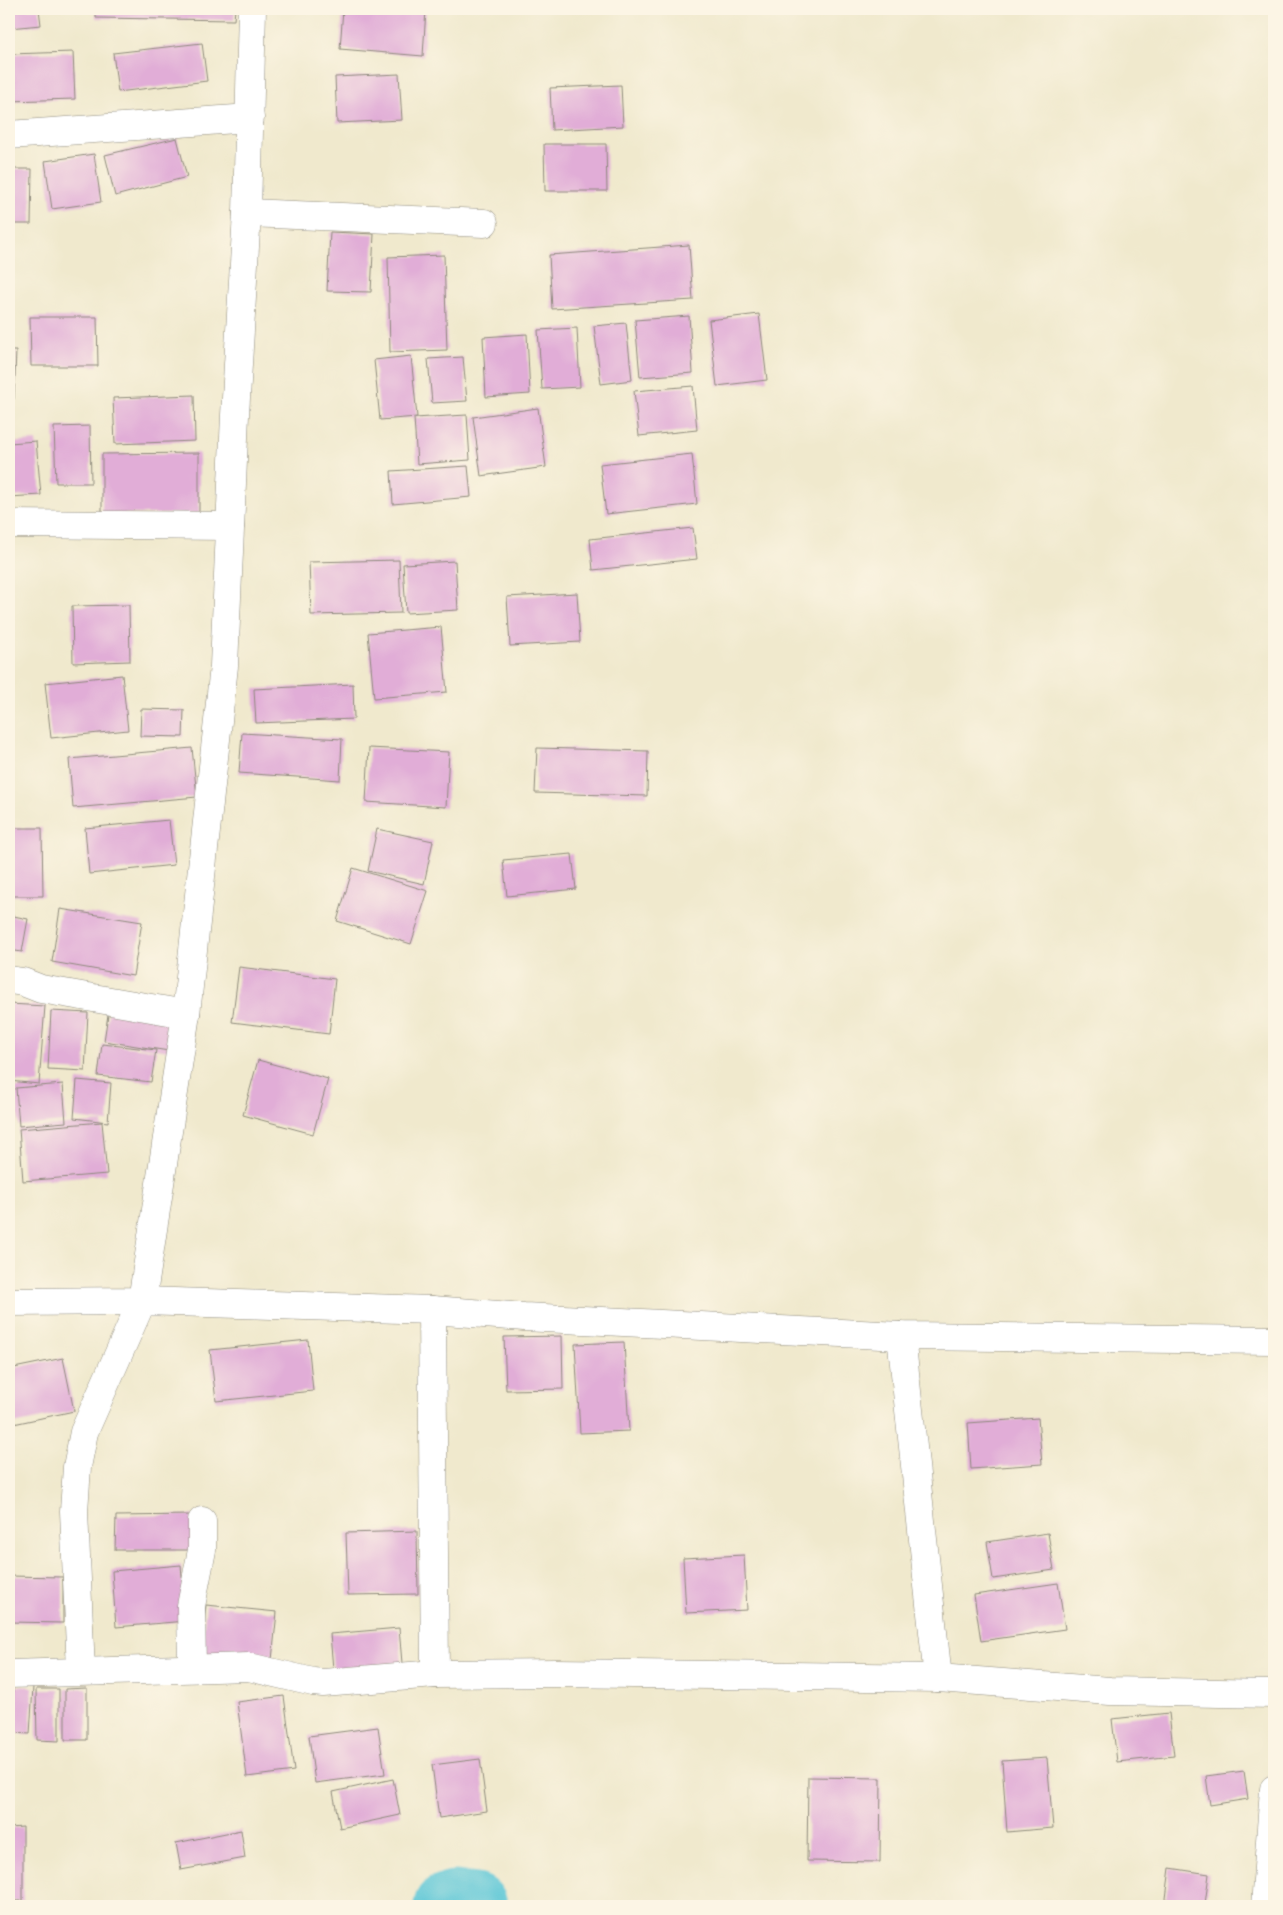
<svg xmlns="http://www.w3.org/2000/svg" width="1283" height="1915" font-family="'Libre Caslon Text',serif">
  <rect width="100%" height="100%" fill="#fcf5e5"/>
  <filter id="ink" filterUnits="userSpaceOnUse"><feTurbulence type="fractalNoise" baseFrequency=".02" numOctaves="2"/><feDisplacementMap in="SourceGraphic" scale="10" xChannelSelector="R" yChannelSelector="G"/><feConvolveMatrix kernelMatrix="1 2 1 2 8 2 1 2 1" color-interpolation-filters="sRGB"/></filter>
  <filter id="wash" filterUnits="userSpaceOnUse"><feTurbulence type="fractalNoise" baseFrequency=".0096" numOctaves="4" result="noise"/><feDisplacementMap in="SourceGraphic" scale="20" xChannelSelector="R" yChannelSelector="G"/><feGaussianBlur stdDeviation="1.12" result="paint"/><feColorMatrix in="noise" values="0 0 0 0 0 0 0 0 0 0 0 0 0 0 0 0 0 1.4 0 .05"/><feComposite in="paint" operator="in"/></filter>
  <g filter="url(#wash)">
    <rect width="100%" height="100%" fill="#f0e9cd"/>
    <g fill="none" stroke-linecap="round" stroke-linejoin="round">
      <!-- river -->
      <path stroke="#5dc7d7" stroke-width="65" d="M446,1906L454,1903L475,1906"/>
    </g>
    <g id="blocks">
      <!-- building -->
      <g fill="#e1add7">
        <path d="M9,9H39L41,25L9,28Z"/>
        <path d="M96,9H235L234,20L96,18Z"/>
        <path d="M343,9H426L423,56L340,49Z"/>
        <path d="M202,43L207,81L118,92L113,53Z"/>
        <path d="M73,52L75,99L9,101V54Z"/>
        <path d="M399,74L402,120L337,123L335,77Z"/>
        <path d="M621,85L623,126L552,130L550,88Z"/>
        <path d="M177,138L187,177L115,196L105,155Z"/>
        <path d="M544,144H606L607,191H545Z"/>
        <path d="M94,154L101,202L52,209L45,161Z"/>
        <path d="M9,169H32L31,224H9Z"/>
        <path d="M330,232L374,234L371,292L327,291Z"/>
        <path d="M689,245L693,300L552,309L549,255Z"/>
        <path d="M444,255L447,350L390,352L388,257Z"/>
        <path d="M759,314L767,380L717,386L709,320Z"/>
        <path d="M689,316L693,373L640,377L635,320Z"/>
        <path d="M30,317H97L98,366H31Z"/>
        <path d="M626,323L632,380L601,384L594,326Z"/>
        <path d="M577,328L580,387L542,389L538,330Z"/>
        <path d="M527,334L530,394L486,397L483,337Z"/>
        <path d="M9,351H16L14,399L9,398Z"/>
        <path d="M411,356L417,417L380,420L374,360Z"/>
        <path d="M463,357L467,401L432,403L428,359Z"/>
        <path d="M693,386L697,430L639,436L634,391Z"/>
        <path d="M194,395L195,441L115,444L113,398Z"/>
        <path d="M538,408L546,467L481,476L473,417Z"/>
        <path d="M467,415L470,460L417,464L414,418Z"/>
        <path d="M90,426L91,483H56L54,427Z"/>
        <path d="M36,441L41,495L9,497V443Z"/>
        <path d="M199,453V514H102V454Z"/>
        <path d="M692,454L697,504L606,514L600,464Z"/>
        <path d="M468,466L471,497L393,504L391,471Z"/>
        <path d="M693,528L697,559L593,570L590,539Z"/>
        <path d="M399,560L401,613L311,615L309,562Z"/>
        <path d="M455,561L458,610L406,613L403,564Z"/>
        <path d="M577,593L580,642L510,646L507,597Z"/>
        <path d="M129,605L130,661L73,663L72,606Z"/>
        <path d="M441,627L447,692L374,698L368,633Z"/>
        <path d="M122,675L128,730L51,738L45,683Z"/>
        <path d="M353,684L354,719L256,723L254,689Z"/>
        <path d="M141,709L184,710L183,737L140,736Z"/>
        <path d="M242,733L342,739L340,780L239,773Z"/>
        <path d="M192,748L197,797L73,808L69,759Z"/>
        <path d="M369,748L449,752L446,807L366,802Z"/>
        <path d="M537,748L648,751L647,796L535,793Z"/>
        <path d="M169,820L174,865L89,874L85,828Z"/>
        <path d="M9,828H42L43,896H9Z"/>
        <path d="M377,829L433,841L424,884L368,871Z"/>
        <path d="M572,854L576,889L507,896L503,860Z"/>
        <path d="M353,868L428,891L411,944L337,921Z"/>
        <path d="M60,909L142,922L133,976L52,962Z"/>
        <path d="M9,915L28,919L22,952L9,950Z"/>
        <path d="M239,967L335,979L329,1034L232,1022Z"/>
        <path d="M9,1004L45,1006L39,1084L9,1081Z"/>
        <path d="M109,1008L174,1018L169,1051L104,1041Z"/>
        <path d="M51,1011L88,1013L85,1071L48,1069Z"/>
        <path d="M102,1044L156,1050L151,1082L98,1076Z"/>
        <path d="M258,1060L328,1079L313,1134L243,1115Z"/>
        <path d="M77,1080L111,1083L108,1122L74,1118Z"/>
        <path d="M63,1084L66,1122L19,1126L16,1088Z"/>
        <path d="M102,1122L107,1174L23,1181L19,1129Z"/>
        <path d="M562,1336L563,1389L506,1390L504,1337Z"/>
        <path d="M308,1340L313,1391L216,1401L210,1350Z"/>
        <path d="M624,1342L629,1431L580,1433L575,1344Z"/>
        <path d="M63,1358L74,1411L9,1425V1369Z"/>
        <path d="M1038,1418L1042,1464L971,1469L968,1423Z"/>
        <path d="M192,1515V1550H115L116,1516Z"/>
        <path d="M417,1531L418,1594L348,1595L346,1533Z"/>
        <path d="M1048,1533L1054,1570L993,1579L987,1542Z"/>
        <path d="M744,1555L747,1610L686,1613L683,1558Z"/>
        <path d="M181,1565L186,1621L116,1627L112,1571Z"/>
        <path d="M9,1576L63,1577V1623L9,1622Z"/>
        <path d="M1058,1583L1065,1629L981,1641L974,1595Z"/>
        <path d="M206,1605L277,1612L272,1660L201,1654Z"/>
        <path d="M399,1628L402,1663L333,1669L330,1634Z"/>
        <path d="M13,1686L33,1687L30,1734L11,1733Z"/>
        <path d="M87,1688V1740H65V1689Z"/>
        <path d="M36,1689H59V1741L37,1740Z"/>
        <path d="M284,1696L294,1771L247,1777L237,1702Z"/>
        <path d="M1169,1713L1174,1756L1117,1762L1112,1719Z"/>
        <path d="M378,1727L385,1774L315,1783L309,1736Z"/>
        <path d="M1047,1758L1053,1828L1007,1832L1002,1761Z"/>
        <path d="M480,1759L487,1811L439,1818L432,1765Z"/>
        <path d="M1244,1771L1248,1799L1210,1805L1206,1776Z"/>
        <path d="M808,1777L881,1778L880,1862L807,1861Z"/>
        <path d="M393,1779L400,1815L340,1828L333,1792Z"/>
        <path d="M23,1827V1901H9V1828Z"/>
        <path d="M241,1830L245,1858L181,1870L176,1843Z"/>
        <path d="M1170,1868L1209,1874L1205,1904L1215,1906H1165Z"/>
      </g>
    </g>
  </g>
  <g filter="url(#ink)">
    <use href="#blocks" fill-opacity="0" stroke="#8e8a7c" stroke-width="1"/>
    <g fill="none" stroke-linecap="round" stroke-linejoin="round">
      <!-- minor casing -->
      <g stroke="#8e8a7c" stroke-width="29">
        <g id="minor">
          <path d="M9,135L250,118"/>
          <path d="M247,213L484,223"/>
          <path d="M9,524L230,526"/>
          <path d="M9,980L23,982L41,989L186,1014"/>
          <path d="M432,1310L435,1674"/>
          <path d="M901,1336L938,1678"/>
          <path d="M192,1668L191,1606L202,1550V1521"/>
          <path d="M81,1671L74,1511L77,1467L84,1432L142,1301L432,1310L524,1317L901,1336L1274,1340"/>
          <path d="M9,1674L249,1667L313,1682L323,1683L435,1674L556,1673L938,1678L1110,1691L1274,1694"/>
          <path d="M1265,1906L1274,1789"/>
        </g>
      </g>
      <!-- tertiary casing -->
      <g stroke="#8e8a7c" stroke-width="29">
        <path id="tertiary" d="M9,1302L142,1301L186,1014L224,666L235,415L247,213L252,9"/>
      </g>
      <!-- minor -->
      <use href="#minor" stroke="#fff" stroke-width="28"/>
      <!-- tertiary -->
      <use href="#tertiary" stroke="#fff" stroke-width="28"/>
    </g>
  </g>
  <!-- margin -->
  <rect width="1283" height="1915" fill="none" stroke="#fcf5e5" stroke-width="30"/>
</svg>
